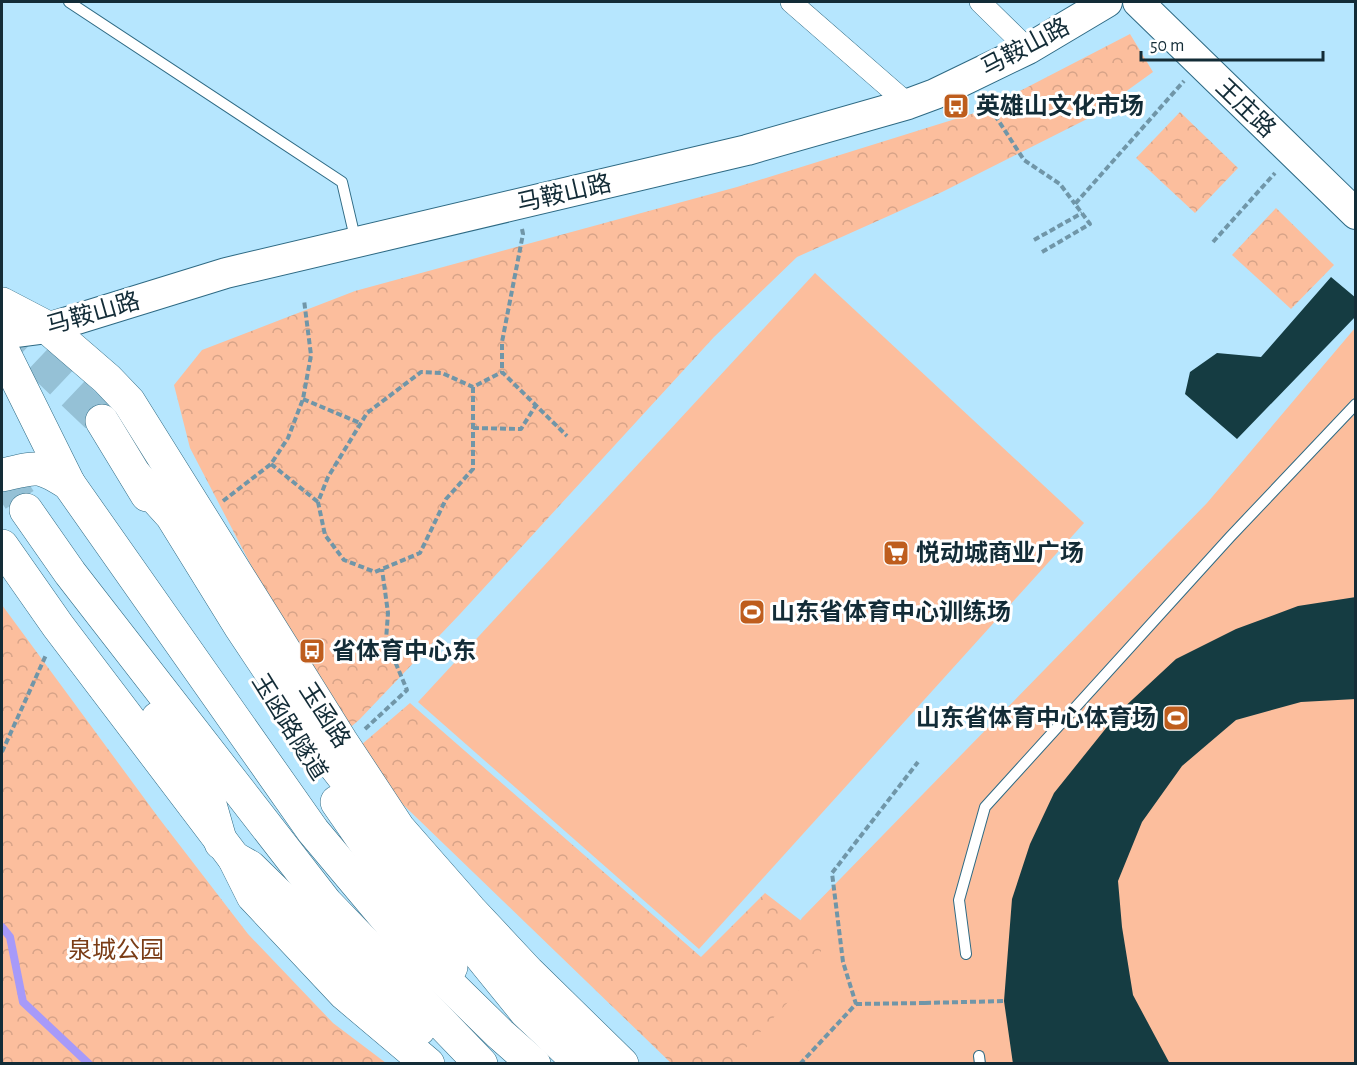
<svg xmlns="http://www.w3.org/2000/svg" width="1357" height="1065" font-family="'Alegreya Sans','Noto Sans SC',sans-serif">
  <defs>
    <pattern id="park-crowns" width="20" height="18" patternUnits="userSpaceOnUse" patternTransform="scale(1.5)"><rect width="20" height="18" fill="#fcbe9d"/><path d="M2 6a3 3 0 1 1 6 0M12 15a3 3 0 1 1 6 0" fill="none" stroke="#d7a388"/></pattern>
  </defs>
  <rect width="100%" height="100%" fill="#b6e6fe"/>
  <!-- green -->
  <g fill="#fcbe9d">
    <path d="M815,273L1084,523L699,949L418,702Z"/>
    <path d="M1355,328V1063L702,1064L802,918L1207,503Z"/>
  </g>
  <!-- park -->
  <g fill="url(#park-crowns)">
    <path d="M1130,34L1153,72L1089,118L942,192L797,257L714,337L460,614L359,720L340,736L190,448L174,385L202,350L355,291L737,187L981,111Z"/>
    <path d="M1180,112L1238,168L1195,213L1136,158Z"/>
    <path d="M1276,208L1334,265L1291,309L1232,255Z"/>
    <path d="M2,605L158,817L248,934L333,1023L386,1063H2Z"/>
    <path d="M410,703L701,957L765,893L821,936V966L732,1063H671L361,764L354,751Z"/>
  </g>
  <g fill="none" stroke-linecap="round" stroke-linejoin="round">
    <!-- stream -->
    <path stroke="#a79af9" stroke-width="8" d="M2,927L10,937L23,1002L89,1064"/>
  </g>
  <!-- building -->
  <g fill="#153c42">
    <path d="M1331,277L1356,298V316L1237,439L1185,394L1190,372L1217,353L1261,357Z"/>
    <path d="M1356,597V699L1301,702L1236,720L1182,766L1142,822L1118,881L1122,927L1133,995L1170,1064H1013L1004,1001L1012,899L1030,844L1054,793L1119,712L1176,659L1236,629L1298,606Z"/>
  </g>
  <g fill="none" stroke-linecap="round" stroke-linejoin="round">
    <!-- trunk-tunnel -->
    <g stroke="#95c1d6" stroke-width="33" stroke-dasharray="33 16" stroke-linecap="butt">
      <path d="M2,326L102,421"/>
      <path d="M2,472L26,510"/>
    </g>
    <!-- service casing -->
    <g stroke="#2e6a84" stroke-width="12">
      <g id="service">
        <path d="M69,2L342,182L356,242"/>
        <path d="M966,954L959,900L985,807L1230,537L1356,404"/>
        <path d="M979,1056L980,1064"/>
      </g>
    </g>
    <!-- minor casing -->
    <g stroke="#2e6a84" stroke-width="22">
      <g id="minor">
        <path d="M791,2L908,104"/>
        <path d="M980,2L1028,49"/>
      </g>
    </g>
    <!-- secondary casing -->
    <g stroke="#2e6a84" stroke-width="32">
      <g id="secondary">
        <path d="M1138,2L1356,214"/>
        <path d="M2,334L48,328L226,273L747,150L908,104L935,94L1028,49L1107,2"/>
      </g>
    </g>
    <!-- primary casing -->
    <g stroke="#2e6a84" stroke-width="34">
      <g id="primary">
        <path d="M2,304L48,328L107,379L129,402L341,741L399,829L470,910L528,972L622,1064"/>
        <path d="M2,546L58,626L234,858L253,896L345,994L428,1064"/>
      </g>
    </g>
    <!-- trunk casing -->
    <g stroke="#2e6a84" stroke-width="34">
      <g id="trunk">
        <path d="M2,349L69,484L313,831L407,943L500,1034L534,1064"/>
        <path d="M102,421L147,495"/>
        <path d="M2,475C37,467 38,464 69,484"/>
        <path d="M136,476L172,516L240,626L321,748L393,840L440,906L526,1012L581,1064"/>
        <path d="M26,510L70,573L326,903L481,1064"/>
        <path d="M158,718L207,794L221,843"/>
        <path d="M337,802L451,967"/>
        <path d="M234,858L250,867L336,951L419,1029"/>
      </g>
    </g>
    <!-- path -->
    <g stroke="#7096a8" stroke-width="4" stroke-dasharray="6 3" stroke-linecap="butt">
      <path d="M985,100L1024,160L1060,184L1075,204"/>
      <path d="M522,229L523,234L502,342V372L567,436"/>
      <path d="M1034,240L1082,213"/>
      <path d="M1213,242L1275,173"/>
      <path d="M1042,252L1090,224L1075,204L1184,81"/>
      <path d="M473,387V469L446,499L420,553L375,572L344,560L325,535L318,502L328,477L367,413L421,372L442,373L473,387L502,372"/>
      <path d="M303,399L360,423"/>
      <path d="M473,428L521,429L536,405"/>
      <path d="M271,464L318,502"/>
      <path d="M223,501L271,464L288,438L303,399L311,355L304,300"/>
      <path d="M365,729L407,690L386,640L388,613L382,569"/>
      <path d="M2,752L46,655"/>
      <path d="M856,1004L925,1003"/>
      <path d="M800,1064L856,1004L843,962L832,873L918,762"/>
    </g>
    <!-- service -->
    <use href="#service" stroke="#fff" stroke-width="10"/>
    <!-- minor -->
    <use href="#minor" stroke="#fff" stroke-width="21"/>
    <!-- secondary -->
    <use href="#secondary" stroke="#fff" stroke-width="30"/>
    <!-- primary -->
    <use href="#primary" stroke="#fff" stroke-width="33"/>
    <!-- trunk -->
    <use href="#trunk" stroke="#fff" stroke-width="33"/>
    <!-- path-bridge -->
    <path stroke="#7096a8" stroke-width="4" stroke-dasharray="6 3" stroke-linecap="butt" d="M925,1003L1004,1001"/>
  </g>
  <!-- icons -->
  <defs>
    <g id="bus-square" transform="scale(1.35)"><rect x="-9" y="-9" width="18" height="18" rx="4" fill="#be5d1d" stroke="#fff"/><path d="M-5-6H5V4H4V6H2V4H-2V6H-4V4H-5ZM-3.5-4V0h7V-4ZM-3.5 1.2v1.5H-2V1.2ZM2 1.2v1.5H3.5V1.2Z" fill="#fff"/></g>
    <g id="supermarket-square" transform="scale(1.35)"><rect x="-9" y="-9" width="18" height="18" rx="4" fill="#be5d1d" stroke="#fff"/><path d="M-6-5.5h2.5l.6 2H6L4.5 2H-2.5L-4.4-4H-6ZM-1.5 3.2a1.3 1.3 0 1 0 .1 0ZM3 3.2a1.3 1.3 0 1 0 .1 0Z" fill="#fff"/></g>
    <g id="stadium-square" transform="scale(1.35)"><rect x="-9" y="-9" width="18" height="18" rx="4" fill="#be5d1d" stroke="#fff"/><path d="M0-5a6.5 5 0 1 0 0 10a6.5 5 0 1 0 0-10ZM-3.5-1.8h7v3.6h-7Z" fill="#fff"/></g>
  </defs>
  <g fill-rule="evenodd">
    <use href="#bus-square" x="956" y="106"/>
    <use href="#supermarket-square" x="896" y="553"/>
    <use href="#stadium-square" x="752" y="612"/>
    <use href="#bus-square" x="312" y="651"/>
    <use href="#stadium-square" x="1176" y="718"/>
  </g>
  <g text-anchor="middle" stroke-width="6" stroke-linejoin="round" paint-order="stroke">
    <!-- street labels -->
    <g font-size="24" fill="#132c37" stroke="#fff">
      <text transform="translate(1025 47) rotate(-28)" y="8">马鞍山路</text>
      <text transform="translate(1246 108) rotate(44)" y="8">王庄路</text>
      <text transform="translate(564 193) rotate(-13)" y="8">马鞍山路</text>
      <text transform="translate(93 313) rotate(-16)" y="8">马鞍山路</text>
      <text transform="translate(325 715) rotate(57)" y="8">玉函路</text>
      <text transform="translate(290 727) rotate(58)" y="8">玉函路隧道</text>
    </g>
    <!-- poi labels -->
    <g font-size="24" font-weight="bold" fill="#132c37" stroke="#fff" text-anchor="start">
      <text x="976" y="114">英雄山文化市场</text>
      <text x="916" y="561">悦动城商业广场</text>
      <text x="771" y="620">山东省体育中心训练场</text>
      <text x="332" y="659">省体育中心东</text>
      <text x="1156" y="726" text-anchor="end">山东省体育中心体育场</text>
    </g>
    <!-- park labels -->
    <g font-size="24" fill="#7a3c16" stroke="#fff">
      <text x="116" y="958">泉城公园</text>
    </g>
  </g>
  <!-- border -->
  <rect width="1357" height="1065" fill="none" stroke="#132c37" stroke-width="6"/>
  <!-- scale -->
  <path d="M1141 51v9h182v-9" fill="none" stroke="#132c37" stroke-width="3"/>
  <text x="1150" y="51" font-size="18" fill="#132c37" stroke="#ffffff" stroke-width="4.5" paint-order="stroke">50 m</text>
</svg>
